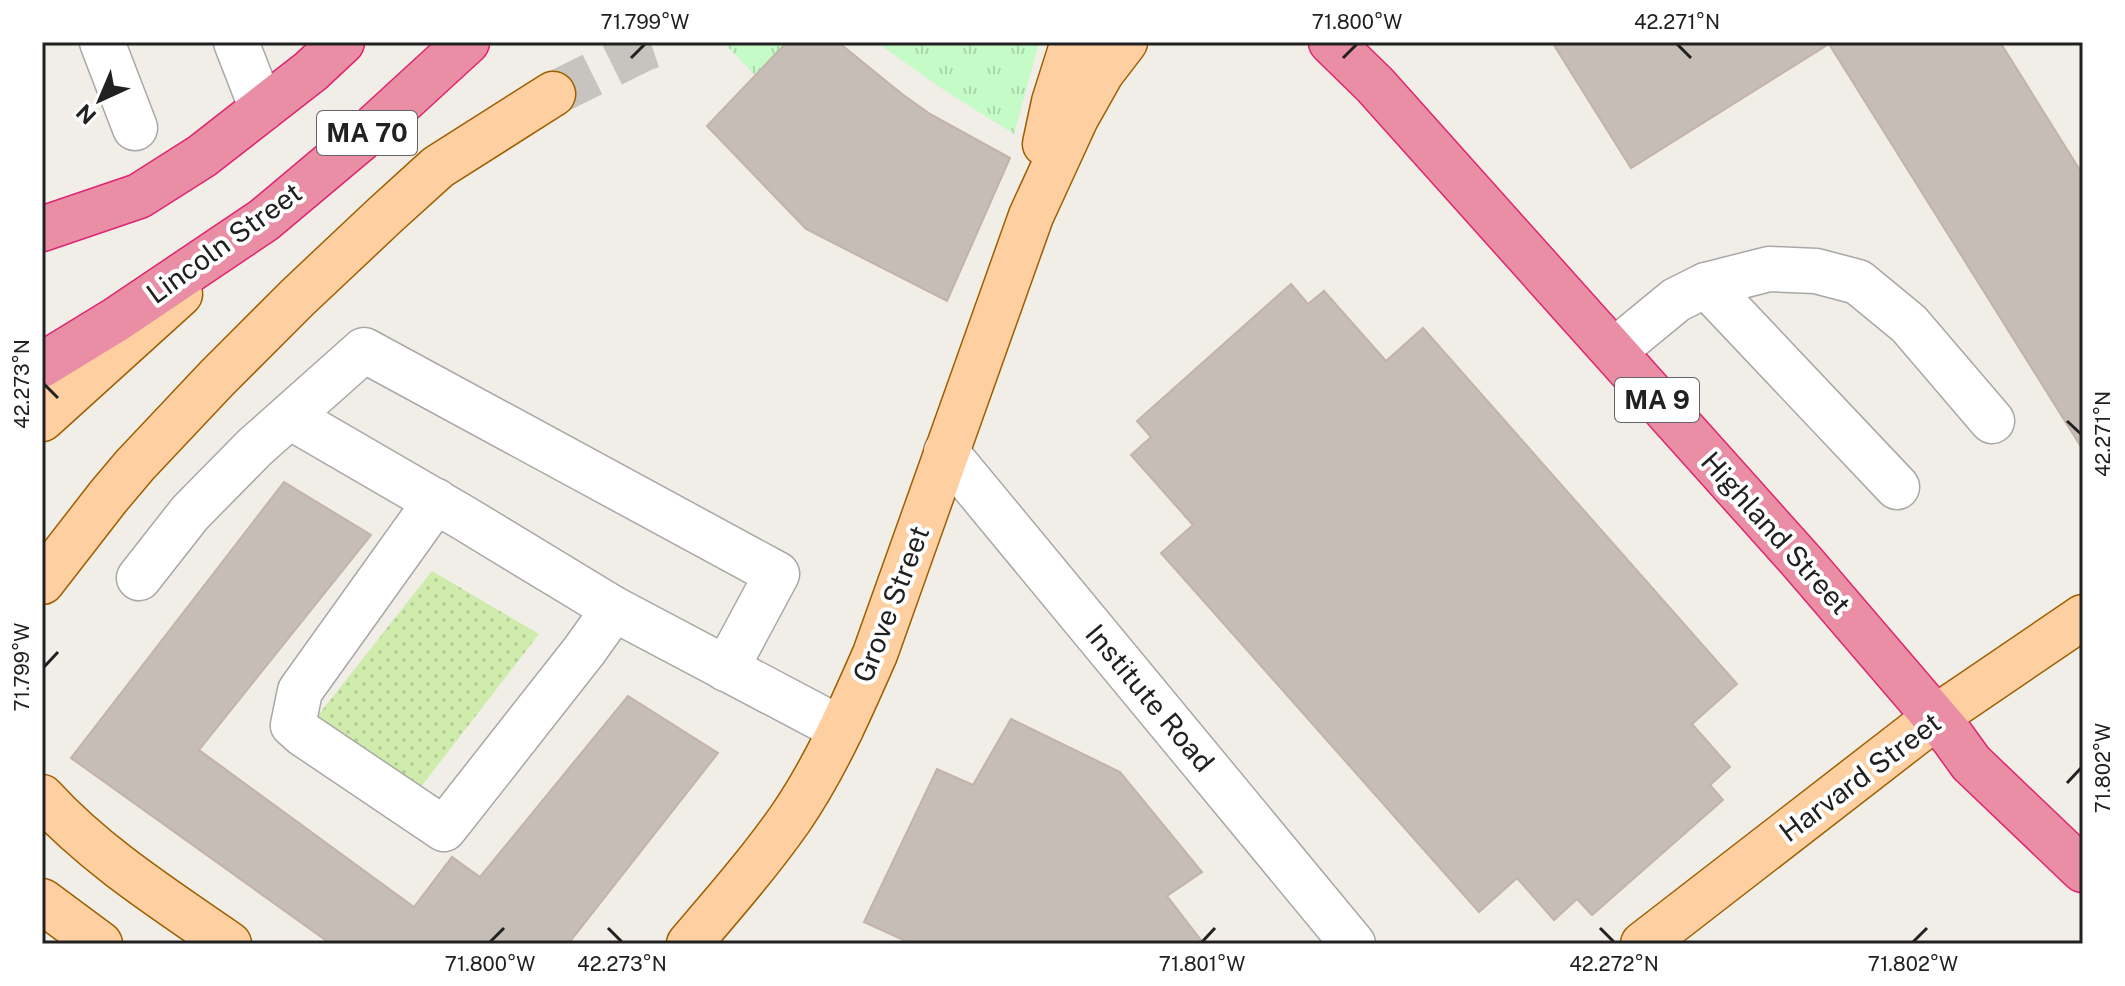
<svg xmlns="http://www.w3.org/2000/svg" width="2125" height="986" font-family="'Public Sans',sans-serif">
  <defs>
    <pattern id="grass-dots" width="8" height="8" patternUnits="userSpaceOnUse" patternTransform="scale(2)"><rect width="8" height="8" fill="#d0ecad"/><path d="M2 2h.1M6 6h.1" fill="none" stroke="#b2ca95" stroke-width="1.8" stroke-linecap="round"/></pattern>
    <pattern id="park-tufts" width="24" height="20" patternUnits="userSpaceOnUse" patternTransform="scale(2)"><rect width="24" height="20" fill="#c5fbc6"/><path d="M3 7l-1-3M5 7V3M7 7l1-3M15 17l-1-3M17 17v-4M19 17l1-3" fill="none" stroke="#a9d7aa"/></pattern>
  </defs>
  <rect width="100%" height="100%" fill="#f1ede7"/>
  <!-- grass -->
  <path fill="url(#grass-dots)" d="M432,571L539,634L417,792L316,718Z"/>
  <!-- park -->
  <g fill="url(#park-tufts)">
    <path d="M723,42H790L755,75Z"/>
    <path d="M876,42H1039L1014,134L944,90Z"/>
  </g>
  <!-- building -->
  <g fill="#c6bdb6" stroke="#c3b3a9" stroke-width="2">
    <path d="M787,42H838L902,94L930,114L1010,158L947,301L806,229L707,126Z"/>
    <path d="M1552,42H2000L2083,175V450L1829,44L1631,168Z"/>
    <path d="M1291,284L1308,304L1324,291L1386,361L1423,328L1737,684L1692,724L1730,767L1710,785L1723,800L1592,915L1577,899L1554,920L1517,878L1479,912L1161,553L1193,525L1131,455L1151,437L1137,421Z"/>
    <path d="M284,482L371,535L199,750L414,907L452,857L480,877L628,696L718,753L568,944H331L71,758Z"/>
    <path d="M1011,719L1120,772L1202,872L1167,896L1204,944H912L864,922L937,769L973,785Z"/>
  </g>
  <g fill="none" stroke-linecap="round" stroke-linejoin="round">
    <!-- major-tunnel -->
    <path stroke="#c7c4bf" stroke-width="44" stroke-dasharray="44 22" stroke-linecap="butt" d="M553,94L644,49L665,42"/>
    <!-- minor casing -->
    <g stroke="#a8a8a8" stroke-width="47">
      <g id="minor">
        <path d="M102,42L135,128"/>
        <path d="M236,42L262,109"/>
        <path d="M1706,285L1897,487"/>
        <path d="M1614,351L1676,300L1706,285L1769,269L1816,271L1858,282L1909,324L1992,421"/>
        <path d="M290,417L464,518L614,609L841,729"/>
        <path d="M946,452L1353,944"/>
        <path d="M436,501L300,691L293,725L303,734L444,829L584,651L614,609"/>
        <path d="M139,578L190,513L255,447L364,350L777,574L726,669"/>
      </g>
    </g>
    <!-- major casing -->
    <g stroke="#9e5f00" stroke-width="47">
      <g id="major">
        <path d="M1045,144L1054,102L1073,42"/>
        <path d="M42,419L180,294"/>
        <path d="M42,582L108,497L135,465L217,378L297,298L384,216L438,167L553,94"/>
        <path d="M42,797C96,856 164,899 229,944"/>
        <path d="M42,901L100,944"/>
        <path d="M689,944C724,903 759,863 790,819C825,768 850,711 875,654L1031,216L1076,118L1102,72L1125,42"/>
        <path d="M1643,944L1936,717L2083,617"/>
      </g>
    </g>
    <!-- highway casing -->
    <g stroke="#df2571" stroke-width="47">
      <g id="highway">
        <path d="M1331,42L1375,85L1803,563L1953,738L1971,763L2083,870"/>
        <path d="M42,229L139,196L202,156L311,71L342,42"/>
        <path d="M42,365L117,319L264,220L370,131L467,42"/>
      </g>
    </g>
    <!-- minor -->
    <use href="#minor" stroke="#fff" stroke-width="44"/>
    <!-- major -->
    <use href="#major" stroke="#fecfa0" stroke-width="44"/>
    <!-- highway -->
    <use href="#highway" stroke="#e98ea5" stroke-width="44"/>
  </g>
  <!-- ticks -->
  <path fill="none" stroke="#212121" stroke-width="3" d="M1677,44L1691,58M631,58L645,44M1343,58L1357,44M44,384L58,398M2067,421L2081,434M44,667L58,652M2067,783L2081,768M608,928L622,942M1600,928L1614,942M490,942L504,928M1202,942L1215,928M1913,942L1927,928"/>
  <g text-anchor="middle" stroke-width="8" stroke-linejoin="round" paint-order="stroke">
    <!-- shield labels -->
    <g fill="#fff" stroke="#646464" stroke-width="2">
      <rect x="317" y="111" width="100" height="44" rx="6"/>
      <rect x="1615" y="378" width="84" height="44" rx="6"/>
    </g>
    <g font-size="26" font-weight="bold" fill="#212121">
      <text x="367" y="142">MA 70</text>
      <text x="1657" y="409">MA 9</text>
    </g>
    <!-- street labels -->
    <g font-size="28" fill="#212121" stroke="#fff">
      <text transform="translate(224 243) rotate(-36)" y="10">Lincoln Street</text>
      <text transform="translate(1776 533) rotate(48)" y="10">Highland Street</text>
      <text transform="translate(891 604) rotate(-69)" y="10">Grove Street</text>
      <text transform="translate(1150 698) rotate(50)" y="10">Institute Road</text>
      <text transform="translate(1860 777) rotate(-37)" y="10">Harvard Street</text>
    </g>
  </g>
  <!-- border -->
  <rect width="2125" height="986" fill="none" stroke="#ffffff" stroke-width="88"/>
  <!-- north arrow -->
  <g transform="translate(100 100) rotate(224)" stroke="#ffffff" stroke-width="6" paint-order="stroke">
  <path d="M0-6L14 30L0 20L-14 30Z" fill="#212121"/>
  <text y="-12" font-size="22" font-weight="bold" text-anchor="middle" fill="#212121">N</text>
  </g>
  <rect x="44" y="44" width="2037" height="898" fill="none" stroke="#212121" stroke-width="3"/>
  <g font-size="20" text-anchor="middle" fill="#212121">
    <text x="645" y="29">71.799°W</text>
    <text x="1357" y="29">71.800°W</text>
    <text x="1677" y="29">42.271°N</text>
    <text transform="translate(22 384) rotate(-90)" y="7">42.273°N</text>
    <text transform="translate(2103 434) rotate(-90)" y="7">42.271°N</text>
    <text transform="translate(22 667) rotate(-90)" y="7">71.799°W</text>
    <text transform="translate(2103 768) rotate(-90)" y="7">71.802°W</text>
    <text x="490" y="971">71.800°W</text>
    <text x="622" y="971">42.273°N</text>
    <text x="1202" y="971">71.801°W</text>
    <text x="1614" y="971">42.272°N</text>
    <text x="1913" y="971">71.802°W</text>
  </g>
</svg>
